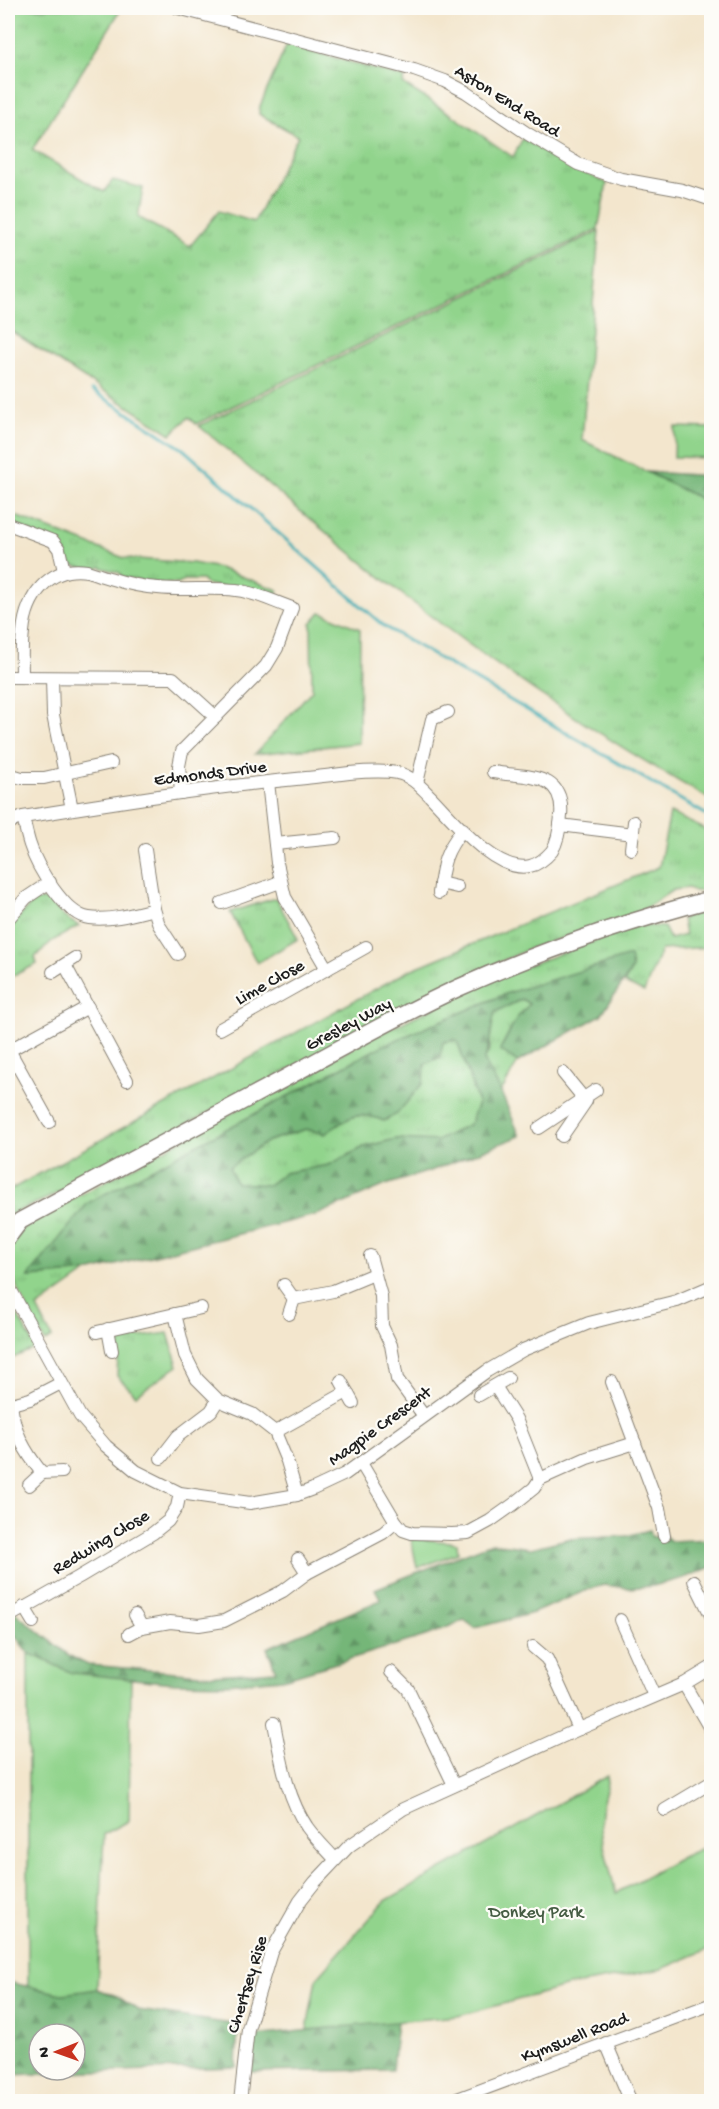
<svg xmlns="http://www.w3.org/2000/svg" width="719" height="2109" font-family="'Gochi Hand',sans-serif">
  <defs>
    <pattern id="grass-tufts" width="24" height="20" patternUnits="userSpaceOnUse" patternTransform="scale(1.5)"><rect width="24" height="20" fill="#91d48c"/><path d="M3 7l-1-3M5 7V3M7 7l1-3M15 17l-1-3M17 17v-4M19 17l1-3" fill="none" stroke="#7cb578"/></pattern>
    <pattern id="forest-firs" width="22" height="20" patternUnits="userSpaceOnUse" patternTransform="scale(1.5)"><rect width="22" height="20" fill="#74b678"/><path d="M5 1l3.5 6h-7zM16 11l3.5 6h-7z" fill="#5e9362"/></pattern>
  </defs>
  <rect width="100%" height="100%" fill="#fdfcf7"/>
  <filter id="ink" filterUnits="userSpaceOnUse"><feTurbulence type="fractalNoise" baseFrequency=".0167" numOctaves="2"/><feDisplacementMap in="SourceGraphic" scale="12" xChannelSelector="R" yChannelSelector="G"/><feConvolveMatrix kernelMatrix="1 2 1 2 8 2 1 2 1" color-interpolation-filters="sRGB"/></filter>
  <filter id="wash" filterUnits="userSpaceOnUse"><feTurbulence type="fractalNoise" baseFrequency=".008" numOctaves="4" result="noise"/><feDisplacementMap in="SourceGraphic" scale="24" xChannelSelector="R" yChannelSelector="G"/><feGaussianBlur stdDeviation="1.35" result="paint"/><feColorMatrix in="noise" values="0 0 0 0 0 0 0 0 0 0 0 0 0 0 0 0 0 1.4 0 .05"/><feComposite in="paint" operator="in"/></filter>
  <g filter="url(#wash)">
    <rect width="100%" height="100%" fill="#f3e6cd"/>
    <!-- grass -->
    <g fill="url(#grass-tufts)" stroke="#567854" stroke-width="1.5">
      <path d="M8,8H122L32,150L104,192L113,180L143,188L138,217L190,246L219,211L254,222L298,136L259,114L260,106L287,44L405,78L403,84L449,113L513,157L523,138C550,157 577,170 607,183L598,229L196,424L189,417L171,434L8,329Z"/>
      <path d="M599,231L582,440L711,504V800C604,739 499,670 402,594C333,540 266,482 199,426Z"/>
      <path d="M8,513L124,558L193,563L219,568L278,590L276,597L206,584L202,580H183L179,584L153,583L122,577L120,573L100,567L96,569C80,567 69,570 65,551L8,520Z"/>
      <path d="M670,813L711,832V892L694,891L688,888L673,890L638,913L531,948L442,988L46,1199L8,1215V1191L410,970L659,867Z"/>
      <path d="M276,898L298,939L257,963L230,912Z"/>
      <path d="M35,900H49L64,917L79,926L52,941L35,957L37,964L8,978V929Z"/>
      <path d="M711,906V947L661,950L644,992L624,983L632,969L508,993L382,1046L88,1203L29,1277L88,1272L37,1308L52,1338L45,1342C35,1323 0,1264 9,1244C13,1236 22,1230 28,1223L367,1040L465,992L521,968L638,925L664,927L670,939L685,935L682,919Z"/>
      <path d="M523,999L529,1005L517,1018L500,1049L518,1062L501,1092L484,1060L490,1049V1029L495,1012Z"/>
      <path d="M457,1040L478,1103L470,1124L437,1141L396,1139L364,1147L329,1165L284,1173L268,1185L236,1183L229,1167L268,1141L306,1129L325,1134C347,1118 356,1109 384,1121L397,1114L422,1083L425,1064L443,1042Z"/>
      <path d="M10,1303L36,1348L13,1358L8,1357V1305Z"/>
      <path d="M168,1333L178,1366L136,1395L117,1376L119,1340Z"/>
    </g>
    <!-- forest -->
    <g fill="url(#forest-firs)" stroke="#48694a" stroke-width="1.5" fill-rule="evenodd">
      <path d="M647,472L711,476V504Z"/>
      <path d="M630,956L632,969L601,1015L518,1062L500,1050L517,1018L529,1004L522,999L495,1012C490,1029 492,1045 484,1060L501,1092L520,1136L433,1170L386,1185L319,1214L88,1272L28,1277L88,1203L382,1046L508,993ZM457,1040L478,1103L470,1124L437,1141L396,1139L364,1147L329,1165L284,1173L268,1185L236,1183L229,1167L268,1141L306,1129L325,1134C347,1118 356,1109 384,1121L397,1114L423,1083L425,1064L440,1057L443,1042Z"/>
      <path d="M650,1530L652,1537L665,1536L671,1541L711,1539V1567L684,1578L653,1586L628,1588L604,1585L587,1590L533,1613L475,1628L464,1620L429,1635L283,1679L225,1684L174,1683L72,1673L28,1653L8,1626V1607L70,1656L88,1665L214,1675L276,1671L267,1648L381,1600L375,1589L492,1543L531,1548L567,1539L626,1536Z"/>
      <path d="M8,1982L62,1994L97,1989L117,1996L138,2010L238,2025L236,2067L8,2075ZM39,2034H75V2070H39Z"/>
      <path d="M397,2021L392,2070L250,2072L254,2036Z"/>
    </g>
    <!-- green -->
    <g fill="#91d48c" stroke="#567854" stroke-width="1.5">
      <path d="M675,427L711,428V458L674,457Z"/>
      <path d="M321,612L360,629L359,743L255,754L312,690L311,623Z"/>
      <path d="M411,1538L457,1543L458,1553L417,1568Z"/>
      <path d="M28,1653L72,1673L131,1679L129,1821L104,1834L97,1989L62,1994L28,1986Z"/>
      <path d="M607,1776C608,1792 602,1799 601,1813C598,1833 611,1872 616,1893L682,1857L711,1844V1948L662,1969L569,1986L458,2016L307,2030L316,1979L385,1901Z"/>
    </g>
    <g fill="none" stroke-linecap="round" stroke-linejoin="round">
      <!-- stream -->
      <path stroke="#39abb3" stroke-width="3" d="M92,390L183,449L385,627L712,818"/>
    </g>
  </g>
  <g filter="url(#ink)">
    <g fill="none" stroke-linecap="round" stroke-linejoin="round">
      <!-- street casing -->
      <g stroke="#888174" stroke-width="14">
        <g id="street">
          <path d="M178,8L414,70L445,81L466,92L528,134L578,164L621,179L682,190L712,200"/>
          <path d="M8,524L53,541L59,549L64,571"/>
          <path d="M8,677L173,678L216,717"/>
          <path d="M22,677C22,662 21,647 23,632C26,597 49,565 87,571C94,573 101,576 109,578C125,583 141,587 158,588C184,591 210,587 236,590C255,592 274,602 292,608L277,648L266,666L182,751L179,766L181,793"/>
          <path d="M52,678L53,715L72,809"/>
          <path d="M8,774L22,778H44L111,763"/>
          <path d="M268,782L277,863L285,897L327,969"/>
          <path d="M417,783L432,719L448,712"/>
          <path d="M23,817C25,826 27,836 30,845C37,867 65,915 89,918C110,921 134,914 154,909"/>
          <path d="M8,823L23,817C117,802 211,787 306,778C330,776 374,768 397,773C410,775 421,787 430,796C452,818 495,874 530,866C539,864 546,858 552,851C558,841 560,828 561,816C565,771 526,778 493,772"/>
          <path d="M560,825L633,834"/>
          <path d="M275,844L335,838"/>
          <path d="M631,849L634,822"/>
          <path d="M145,850L154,909L159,925L178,954"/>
          <path d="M440,883L457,887"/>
          <path d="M439,893C443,863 444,853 463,829"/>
          <path d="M222,903L280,882"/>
          <path d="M8,919L26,898L50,882"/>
          <path d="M65,965L127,1080"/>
          <path d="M53,972L75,958"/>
          <path d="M220,1029L366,947"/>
          <path d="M9,1050L49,1122"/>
          <path d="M8,1051L88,1007"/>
          <path d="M539,1128L596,1090"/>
          <path d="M562,1136L586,1101L563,1073"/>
          <path d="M370,1256L381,1296L382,1326L391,1345L397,1379L424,1416"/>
          <path d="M8,1285L80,1416L106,1446L136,1471L180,1493L250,1503L297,1495L313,1489L345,1474L487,1371L523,1350L589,1323L677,1301L712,1286"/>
          <path d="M284,1285L294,1299L333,1291L374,1274"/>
          <path d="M175,1314L185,1355L197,1379L218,1400L252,1414L275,1432L287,1461L297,1495"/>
          <path d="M289,1314L294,1299"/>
          <path d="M108,1329L112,1351"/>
          <path d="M97,1332L201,1308"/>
          <path d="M341,1381L353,1403"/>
          <path d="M612,1382L659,1508L664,1536"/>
          <path d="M495,1386L516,1419L540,1479"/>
          <path d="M479,1395L508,1378"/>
          <path d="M8,1405L30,1399L61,1383"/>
          <path d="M11,1405C15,1434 24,1450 42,1473L62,1472"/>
          <path d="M275,1432L347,1392"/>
          <path d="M161,1458L178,1436L211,1411L218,1400"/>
          <path d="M29,1485L42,1473"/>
          <path d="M396,1522L403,1530L412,1533L452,1534L468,1533L490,1521L514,1504L534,1488L540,1479L587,1458L635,1443"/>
          <path d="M298,1559L307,1573"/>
          <path d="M694,1581L712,1617"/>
          <path d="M24,1607L33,1622"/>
          <path d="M135,1615L142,1627"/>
          <path d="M8,1617L79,1577L153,1533L168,1521L177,1507L180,1493"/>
          <path d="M620,1620L654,1696"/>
          <path d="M129,1634L142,1627L170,1622L199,1625L224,1621L283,1591L307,1573L383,1533L396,1522L361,1463"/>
          <path d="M533,1647L547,1659L579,1729"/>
          <path d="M391,1672L408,1689L454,1785"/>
          <path d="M684,1684L712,1732"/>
          <path d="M274,1723C281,1758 286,1796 307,1827C315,1838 325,1848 335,1859"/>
          <path d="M665,1810L712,1782"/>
          <path d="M606,2043L631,2102"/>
          <path d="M240,2102L248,2029L271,1952L300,1901L315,1882L349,1846L403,1809L579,1729L684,1684L712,1667"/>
          <path d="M449,2102L712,2004"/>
        </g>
      </g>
      <!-- secondary casing -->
      <g stroke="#888174" stroke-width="19">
        <path id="secondary" d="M8,1237L20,1221C102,1176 183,1133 265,1089C329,1055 392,1018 458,988C541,951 624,922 712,899"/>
      </g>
      <!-- street -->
      <use href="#street" stroke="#fff" stroke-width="12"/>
      <!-- secondary -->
      <use href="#secondary" stroke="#fff" stroke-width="16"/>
    </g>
  </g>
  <g text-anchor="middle" stroke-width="4.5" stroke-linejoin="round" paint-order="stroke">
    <!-- street labels -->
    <g font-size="18" fill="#1c1c1c" stroke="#fdfcf7">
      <text transform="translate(508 100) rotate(32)" y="6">Aston End Road</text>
      <text transform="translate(210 772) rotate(-7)" y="6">Edmonds Drive</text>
      <text transform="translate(269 981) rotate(-29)" y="6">Lime Close</text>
      <text transform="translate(348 1023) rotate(-28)" y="6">Gresley Way</text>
      <text transform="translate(379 1425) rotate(-36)" y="6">Magpie Crescent</text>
      <text transform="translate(100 1541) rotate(-31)" y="6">Redwing Close</text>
      <text transform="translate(246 1984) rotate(-73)" y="6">Chertsey Rise</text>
      <text transform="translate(574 2036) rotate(-21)" y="6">Kymswell Road</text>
    </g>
    <!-- park labels -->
    <g font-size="18" fill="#455c43" stroke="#fdfcf7">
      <text x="536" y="1917">Donkey Park</text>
    </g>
  </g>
  <!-- margin -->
  <rect width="719" height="2109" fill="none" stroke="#fdfcf7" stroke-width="30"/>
  <!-- north arrow -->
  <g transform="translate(57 2052) rotate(269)"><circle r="28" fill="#fdfcf7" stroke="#a3a29f" stroke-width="1.5"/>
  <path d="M0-4.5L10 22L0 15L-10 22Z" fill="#c8321e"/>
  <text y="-9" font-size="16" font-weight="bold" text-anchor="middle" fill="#1c1c1c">N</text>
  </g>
</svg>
